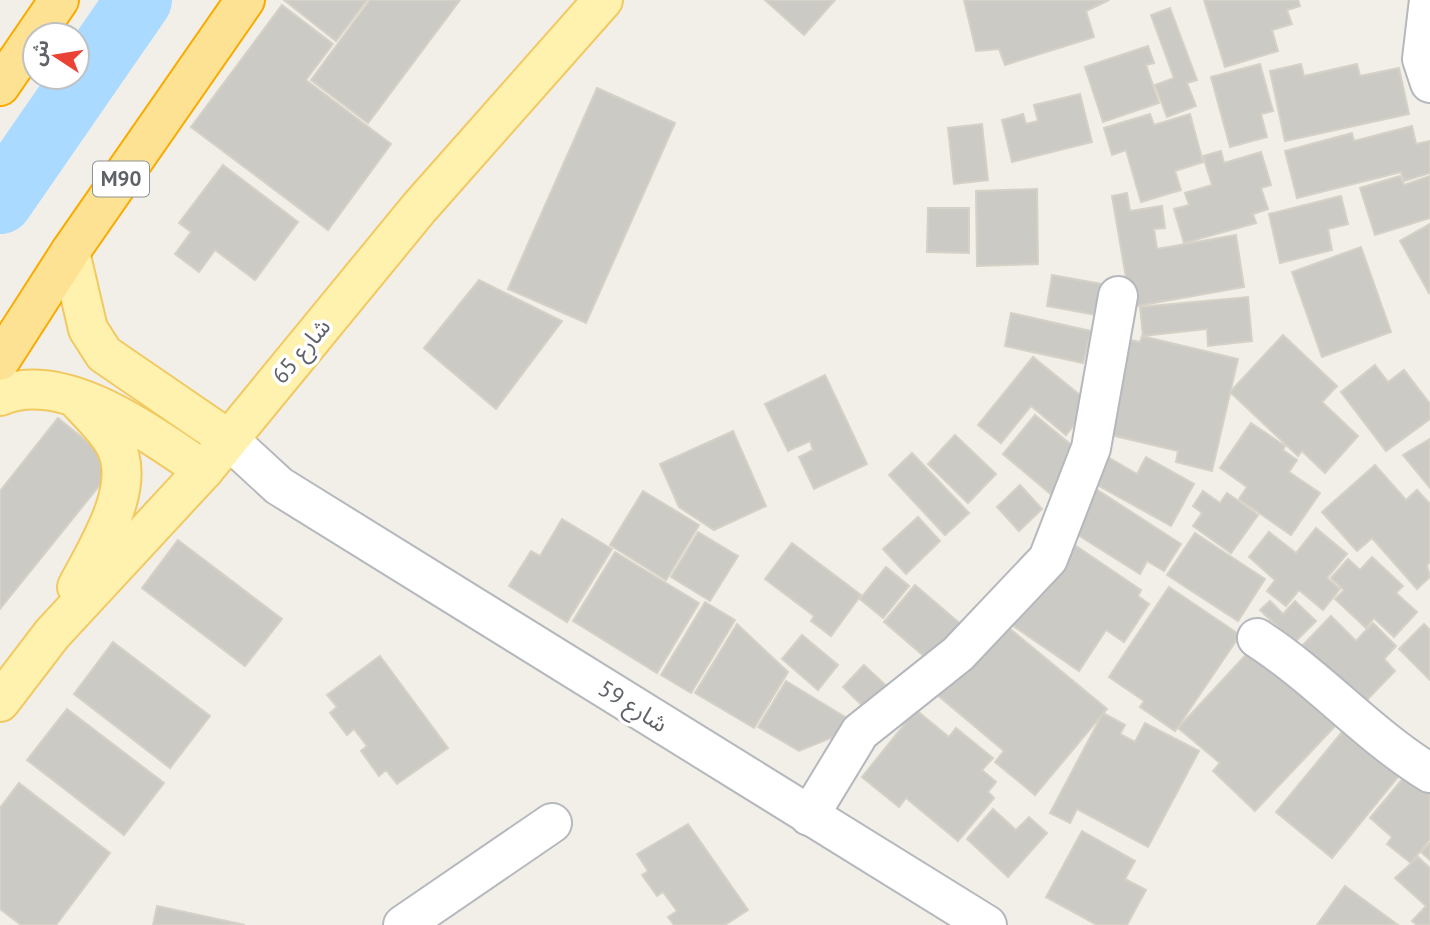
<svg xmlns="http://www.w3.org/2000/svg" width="1430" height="925" font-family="'PT Sans','Noto Sans Arabic',sans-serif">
  <rect width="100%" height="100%" fill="#f1efe8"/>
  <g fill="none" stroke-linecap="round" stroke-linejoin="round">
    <!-- river -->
    <path stroke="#aadaff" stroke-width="66" d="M0,201L139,0"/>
  </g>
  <!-- building -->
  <g fill="#cccac5" stroke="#d6d1c6" stroke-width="2">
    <path d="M284,0H367L336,41Z"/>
    <path d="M370,0H460L368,123L311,80Z"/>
    <path d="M765,0H835L804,35Z"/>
    <path d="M964,0H1109L1086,11L1094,37L1005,65L999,49L976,51Z"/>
    <path d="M1204,0H1298L1300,6L1287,10L1292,24L1272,30L1278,51L1225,67Z"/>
    <path d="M282,5L333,44L306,80L391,144L328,230L191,127Z"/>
    <path d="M1170,8L1197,80L1187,83L1196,106L1167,117L1155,85L1174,78L1151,15Z"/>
    <path d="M1148,46L1154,63L1146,65L1159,103L1103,122L1085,67Z"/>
    <path d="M1260,64L1273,111L1261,114L1267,137L1230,147L1211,77Z"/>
    <path d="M1301,64L1304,76L1357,64L1360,76L1399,68L1409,114L1285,141L1270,71Z"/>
    <path d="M597,88L675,123L586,323L508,289Z"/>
    <path d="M1080,94L1092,142L1012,162L1002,120L1023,114L1026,124L1038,121L1034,105Z"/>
    <path d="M1150,114L1154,125L1190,114L1203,162L1175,171L1181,190L1141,202L1126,150L1112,155L1104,128Z"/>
    <path d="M982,124L988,180L954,184L948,128Z"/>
    <path d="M1412,126L1416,144L1430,141V173L1404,181L1401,172L1297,198L1285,151L1352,133L1354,141Z"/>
    <path d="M1221,151L1224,163L1261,152L1271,185L1261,188L1268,209L1253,214L1256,223L1184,243L1174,209L1189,205L1185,193L1212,185L1203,156Z"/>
    <path d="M223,165L298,222L255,280L215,250L199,272L175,254L191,232L179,223Z"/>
    <path d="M1400,176L1404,185L1430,176V218L1375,235L1360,188Z"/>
    <path d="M1037,189L1038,264L977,266L976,191Z"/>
    <path d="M1127,193L1130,211L1162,206L1165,228L1154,229L1157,249L1236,235L1244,287L1131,307L1112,196Z"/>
    <path d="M1341,196L1348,224L1328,229L1332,250L1280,263L1269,214Z"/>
    <path d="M928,208H969V253L927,252Z"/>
    <path d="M1430,224V292L1429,293L1400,241Z"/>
    <path d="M1361,247L1391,332L1322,357L1292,272Z"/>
    <path d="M1052,275L1108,285L1102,316L1047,306Z"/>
    <path d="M479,280L562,321L496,409L424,348Z"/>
    <path d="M1248,297L1252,341L1208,346L1207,329L1143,336L1140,307Z"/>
    <path d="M1011,313L1091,331L1083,363L1005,346Z"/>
    <path d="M1283,335L1337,386L1322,402L1358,436L1325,473L1302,451L1298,456L1230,392Z"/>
    <path d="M1142,336L1238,359L1212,471L1176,462L1178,451L1098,432L1130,340L1140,342Z"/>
    <path d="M1033,357L1091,404L1066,435L1031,406L1001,443L978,425Z"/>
    <path d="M1375,365L1388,382L1404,370L1430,404V419L1386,451L1341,392Z"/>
    <path d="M825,375L867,464L814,489L799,457L813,450L810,441L788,451L765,404Z"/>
    <path d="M1035,415L1086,457L1053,496L1003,454Z"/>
    <path d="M58,418L116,465L0,609V491Z"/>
    <path d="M1251,423L1285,446L1283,450L1297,460L1289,472L1320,493L1291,535L1239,499L1247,487L1220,468Z"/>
    <path d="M733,431L766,506L714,530L679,507L660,464Z"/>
    <path d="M955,435L996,474L968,503L928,464Z"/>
    <path d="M1430,439V488L1403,455Z"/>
    <path d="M912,453L969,513L945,535L889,475Z"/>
    <path d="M1106,456L1137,474L1146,457L1194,484L1171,526L1092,482Z"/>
    <path d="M1375,465L1406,500L1417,490L1430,504V562L1427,565L1430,577L1417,589L1372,538L1357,551L1322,512Z"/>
    <path d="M1020,485L1042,509L1019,531L997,507Z"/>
    <path d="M1096,489L1181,544L1164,571L1147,561L1140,574L1070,530Z"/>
    <path d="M643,491L699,525L666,580L610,545Z"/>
    <path d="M1203,491L1220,503L1227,493L1258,515L1231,553L1193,526L1202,513L1193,506Z"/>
    <path d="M918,517L940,541L906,574L883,549Z"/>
    <path d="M562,519L612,549L567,622L509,586L531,551L540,556Z"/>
    <path d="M1316,528L1347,554L1327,578L1340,589L1323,610L1299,590L1286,606L1267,591L1275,580L1249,557L1269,532L1296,553Z"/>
    <path d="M698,532L738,556L710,601L671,577Z"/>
    <path d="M1195,533L1265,579L1238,621L1167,575Z"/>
    <path d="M1066,539L1141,590L1138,596L1149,604L1124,642L1106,630L1079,671L1009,623Z"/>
    <path d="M178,540L282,619L245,666L142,588Z"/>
    <path d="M792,543L861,595L831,636L811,621L814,616L765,579Z"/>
    <path d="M615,552L699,603L657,673L573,621Z"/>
    <path d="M1372,557L1403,586L1396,593L1417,612L1394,637L1374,618L1366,628L1335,599L1344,590L1331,578L1348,559L1360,570Z"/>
    <path d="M886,567L909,586L883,618L860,599Z"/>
    <path d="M915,585L963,626L932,663L884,622Z"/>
    <path d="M1169,587L1240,635L1175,731L1140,707L1144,701L1109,677Z"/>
    <path d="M1270,601L1283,614L1295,601L1316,621L1294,643L1260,610Z"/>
    <path d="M705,602L735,620L691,693L661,675Z"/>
    <path d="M1331,616L1356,641L1373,623L1396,646L1384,659L1395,671L1359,708L1299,649Z"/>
    <path d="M997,618L1107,709L1035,795L995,762L1004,751L935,693Z"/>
    <path d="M737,624L788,672L754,728L695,693Z"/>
    <path d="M1424,624L1430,630V680L1399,649Z"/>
    <path d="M802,635L838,665L818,690L782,659Z"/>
    <path d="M113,642L210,716L170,768L74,694Z"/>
    <path d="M1255,645L1338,723L1255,811L1213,771L1220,763L1178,728Z"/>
    <path d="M380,656L448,748L397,784L386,770L379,776L361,751L367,746L354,729L347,735L330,713L337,707L327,695Z"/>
    <path d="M864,665L895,694L873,716L843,687Z"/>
    <path d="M786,681L860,726L799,751L758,727Z"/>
    <path d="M67,709L164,783L124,835L27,760Z"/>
    <path d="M916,710L949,737L956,728L993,758L982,770L996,782L988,792L994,798L958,841L906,798L899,807L862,777Z"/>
    <path d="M1103,713L1125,725L1120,734L1135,742L1145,723L1199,751L1148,847L1077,809L1070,823L1050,813Z"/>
    <path d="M1347,726L1402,772L1332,858L1276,812Z"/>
    <path d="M1410,770L1430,787V839L1411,863L1387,844L1392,837L1370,818Z"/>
    <path d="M19,783L110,853L56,925H21L0,909V808Z"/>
    <path d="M993,809L1016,830L1029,817L1047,833L1008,877L967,839Z"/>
    <path d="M688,824L748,910L725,925H674L668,917L677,911L663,892L657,896L642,875L648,871L637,854Z"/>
    <path d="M1082,831L1135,861L1125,879L1146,890L1127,925H1097L1046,897Z"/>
    <path d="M1430,843V860L1421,852Z"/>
    <path d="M1418,857L1430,868V925H1417L1412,921L1426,906L1395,878Z"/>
    <path d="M1345,886L1398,925H1317Z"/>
    <path d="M157,906L245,925H153Z"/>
  </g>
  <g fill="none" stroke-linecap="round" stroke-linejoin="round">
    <!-- minor casing -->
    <g stroke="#b5b8bc" stroke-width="42">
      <g id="minor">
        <path d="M1429,0L1422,59L1430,83"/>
        <path d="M228,439L279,486L987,925"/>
        <path d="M1257,638C1319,678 1368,735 1430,773"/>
        <path d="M809,816L860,732L958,654L1048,559L1091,448L1118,296"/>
        <path d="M403,925L552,823"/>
      </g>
    </g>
    <!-- major casing -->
    <g stroke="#f2c960" stroke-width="42">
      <g id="major">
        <path d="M70,252L88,329L104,354L228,439"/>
        <path d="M0,396C64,368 152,436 204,470"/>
        <path d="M75,397C88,412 104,426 114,443C139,486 96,550 77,587"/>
        <path d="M0,702L52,634L204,470L419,208L603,0"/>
      </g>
    </g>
    <!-- highway casing -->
    <g stroke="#f9ab00" stroke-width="42">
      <g id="highway">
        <path d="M0,86L59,0"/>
        <path d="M0,361L70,252L245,0"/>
      </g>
    </g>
    <!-- minor -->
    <use href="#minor" stroke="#fff" stroke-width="38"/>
    <!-- major -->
    <use href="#major" stroke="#fff2af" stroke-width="38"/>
    <!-- highway -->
    <use href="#highway" stroke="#fde293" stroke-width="38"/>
  </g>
  <g text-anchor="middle" stroke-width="7" stroke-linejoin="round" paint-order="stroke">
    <!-- shield labels -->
    <rect fill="#fff" stroke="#8f9295" stroke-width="2" x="93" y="161.5" width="56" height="35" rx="5"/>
    <g font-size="21" font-weight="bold" fill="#5f6368">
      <text x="121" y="186">M90</text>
    </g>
    <!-- street labels -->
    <g font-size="23" fill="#5f6368" stroke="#fff">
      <text transform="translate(301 351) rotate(-50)" y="8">شارع 65</text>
      <text transform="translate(633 706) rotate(32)" y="8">شارع 59</text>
    </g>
  </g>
  <!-- north arrow -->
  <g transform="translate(56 56) rotate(282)"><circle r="33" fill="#ffffff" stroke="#bfc1c3" stroke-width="2"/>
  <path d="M0-5L12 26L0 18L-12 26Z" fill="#ea4335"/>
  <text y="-10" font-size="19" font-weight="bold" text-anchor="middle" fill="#5f6368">ش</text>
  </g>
</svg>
